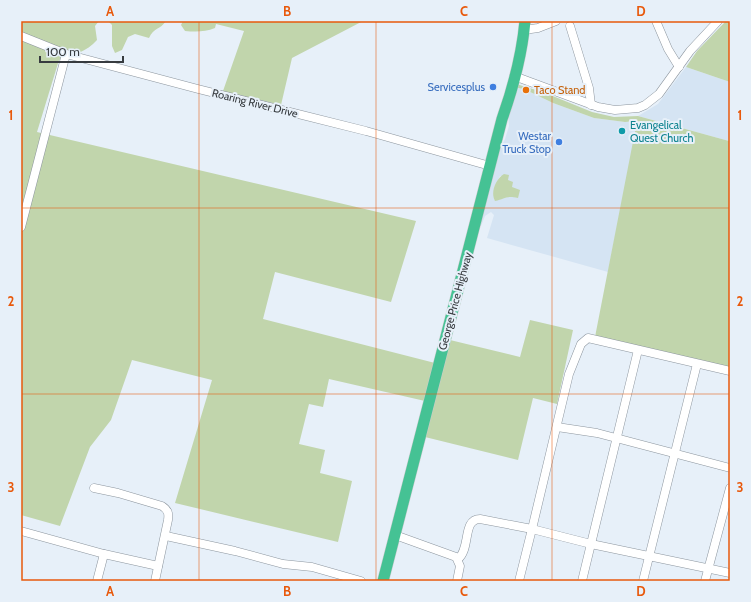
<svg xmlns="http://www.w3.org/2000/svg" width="751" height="602" font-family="Cabin,sans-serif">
  <rect width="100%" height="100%" fill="#e7f0f9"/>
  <!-- built -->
  <g fill="#d5e4f3" fill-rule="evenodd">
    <path d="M686,67L730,82V136L729,141L638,116L658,104Z"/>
    <path d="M515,87L526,90L553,103L594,118L625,122L638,121L608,272L487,238L494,215L491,212L485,216L481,226H479L498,153L505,139L509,126L508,115ZM500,176L508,180L512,187L511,196L494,200V188Z"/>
  </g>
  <!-- green -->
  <g fill="#c1d5ac">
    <path d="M21,21H99L95,26L97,40C87,52 72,55 59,60L37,132L416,221L391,302L275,272L263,319L435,363L425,401L329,379L323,407L309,404L299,444L325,450L320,473L352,481L338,542L175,503L212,380L132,360L111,420L90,447L60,526L21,515Z"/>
    <path d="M108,21H166C160,30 154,27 149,38L135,34L128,37L122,50L115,53L112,46V25Z"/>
    <path d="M183,21H363L292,58L281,105L223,91L244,31L216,24L215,28C205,32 196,32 185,31L181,25Z"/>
    <path d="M726,21H730V82L686,67L697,51Z"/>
    <path d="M516,84L543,92L592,112L614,117L638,116L729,141L730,136V368L595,337L637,121L625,122L594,118L553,103L526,90L515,87Z"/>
    <path d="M504,174L509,175L508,180L513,182L512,187L520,190L518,198C506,195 505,199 495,201C490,192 496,179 504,174Z"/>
    <path d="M530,320L573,330L557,404L533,398L518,460L425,437L450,340L520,357Z"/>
  </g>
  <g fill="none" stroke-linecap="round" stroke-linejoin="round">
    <!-- minor casing -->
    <g stroke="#8d969f" stroke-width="9">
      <g id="minor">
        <path d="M656,21L668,49L679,67"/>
        <path d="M570,26L589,88L591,105"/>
        <path d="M524,30L538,28L556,21"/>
        <path d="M21,36L66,54L198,89L366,131L490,166"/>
        <path d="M514,76L598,107L615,110L638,108L645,105L659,94L690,51L718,21"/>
        <path d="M21,227L66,54"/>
        <path d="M557,427L597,433L730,468"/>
        <path d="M94,488L118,493L162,506C168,510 169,513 168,520L155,581"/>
        <path d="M21,531L104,554L158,566"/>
        <path d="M395,535L456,557L460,566L457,581"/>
        <path d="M166,536L235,551L283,564L312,567L361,581"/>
        <path d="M458,559C471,549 462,519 480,519L532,529L591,544L730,573"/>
        <path d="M97,581L104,554"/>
        <path d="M519,581L532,529L569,374L581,344L588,338L730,371"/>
        <path d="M582,581L638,350"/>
        <path d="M643,581L697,364"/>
        <path d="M705,581L730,488"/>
      </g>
    </g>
    <!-- highway casing -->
    <g stroke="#cbcccd" stroke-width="12">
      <path id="highway" d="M383,581L502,119C513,88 522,54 525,21"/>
    </g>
    <!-- minor -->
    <use href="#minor" stroke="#fff" stroke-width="8"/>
    <!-- highway -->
    <use href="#highway" stroke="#45c294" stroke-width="11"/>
  </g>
  <!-- grid -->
  <path fill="none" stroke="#e8590c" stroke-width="1" stroke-opacity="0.55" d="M199,21V581M376,21V581M552,21V581M21,208H730M21,394H730"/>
  <!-- markers -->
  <g fill="#3f7fe0" stroke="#e7f0f9" stroke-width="1.5">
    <circle cx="493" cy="87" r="4"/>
    <circle cx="559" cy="142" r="4"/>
  </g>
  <circle fill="#e8710a" stroke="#e7f0f9" stroke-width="1.5" cx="526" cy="90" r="4"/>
  <circle fill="#0f9aa8" stroke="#e7f0f9" stroke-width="1.5" cx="622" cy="131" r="4"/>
  <g text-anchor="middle" stroke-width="4" stroke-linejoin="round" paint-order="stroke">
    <!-- shop labels -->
    <g font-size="11" fill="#366cbe" stroke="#e7f0f9" text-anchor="end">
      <text x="485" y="91">Servicesplus</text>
      <text x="551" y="140">Westar<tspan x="551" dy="13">Truck Stop</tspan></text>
    </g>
    <!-- food labels -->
    <g font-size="11" fill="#c56008" stroke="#e7f0f9" text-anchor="start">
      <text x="534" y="94">Taco Stand</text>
    </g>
    <!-- street labels -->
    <g font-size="11" fill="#373b3f" stroke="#e7f0f9">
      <text transform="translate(255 103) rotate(14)" y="4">Roaring River Drive</text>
      <text transform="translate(455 301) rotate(-75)" y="4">George Price Highway</text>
    </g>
    <!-- culture labels -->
    <g font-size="11" fill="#0d838f" stroke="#e7f0f9" text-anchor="start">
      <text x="630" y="129">Evangelical<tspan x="630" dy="13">Quest Church</tspan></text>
    </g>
  </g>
  <!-- border -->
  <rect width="751" height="602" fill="none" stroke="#e7f0f9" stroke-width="44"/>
  <!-- scale -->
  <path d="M40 56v6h83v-6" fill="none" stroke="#373b3f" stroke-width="2"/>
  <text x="46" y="56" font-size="12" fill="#373b3f" stroke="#e7f0f9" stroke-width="3" paint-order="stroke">100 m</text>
  <rect x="22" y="22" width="707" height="558" fill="none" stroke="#e8590c" stroke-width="1.5"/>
  <g font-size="13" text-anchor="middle" font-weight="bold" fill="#e8590c">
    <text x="110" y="16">A</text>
    <text x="287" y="16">B</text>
    <text x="464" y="16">C</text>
    <text x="641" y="16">D</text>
    <text x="11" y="120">1</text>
    <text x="740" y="120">1</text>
    <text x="11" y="306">2</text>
    <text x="740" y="306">2</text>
    <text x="11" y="492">3</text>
    <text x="740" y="492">3</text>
    <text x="110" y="596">A</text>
    <text x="287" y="596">B</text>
    <text x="464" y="596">C</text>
    <text x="641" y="596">D</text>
  </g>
</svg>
